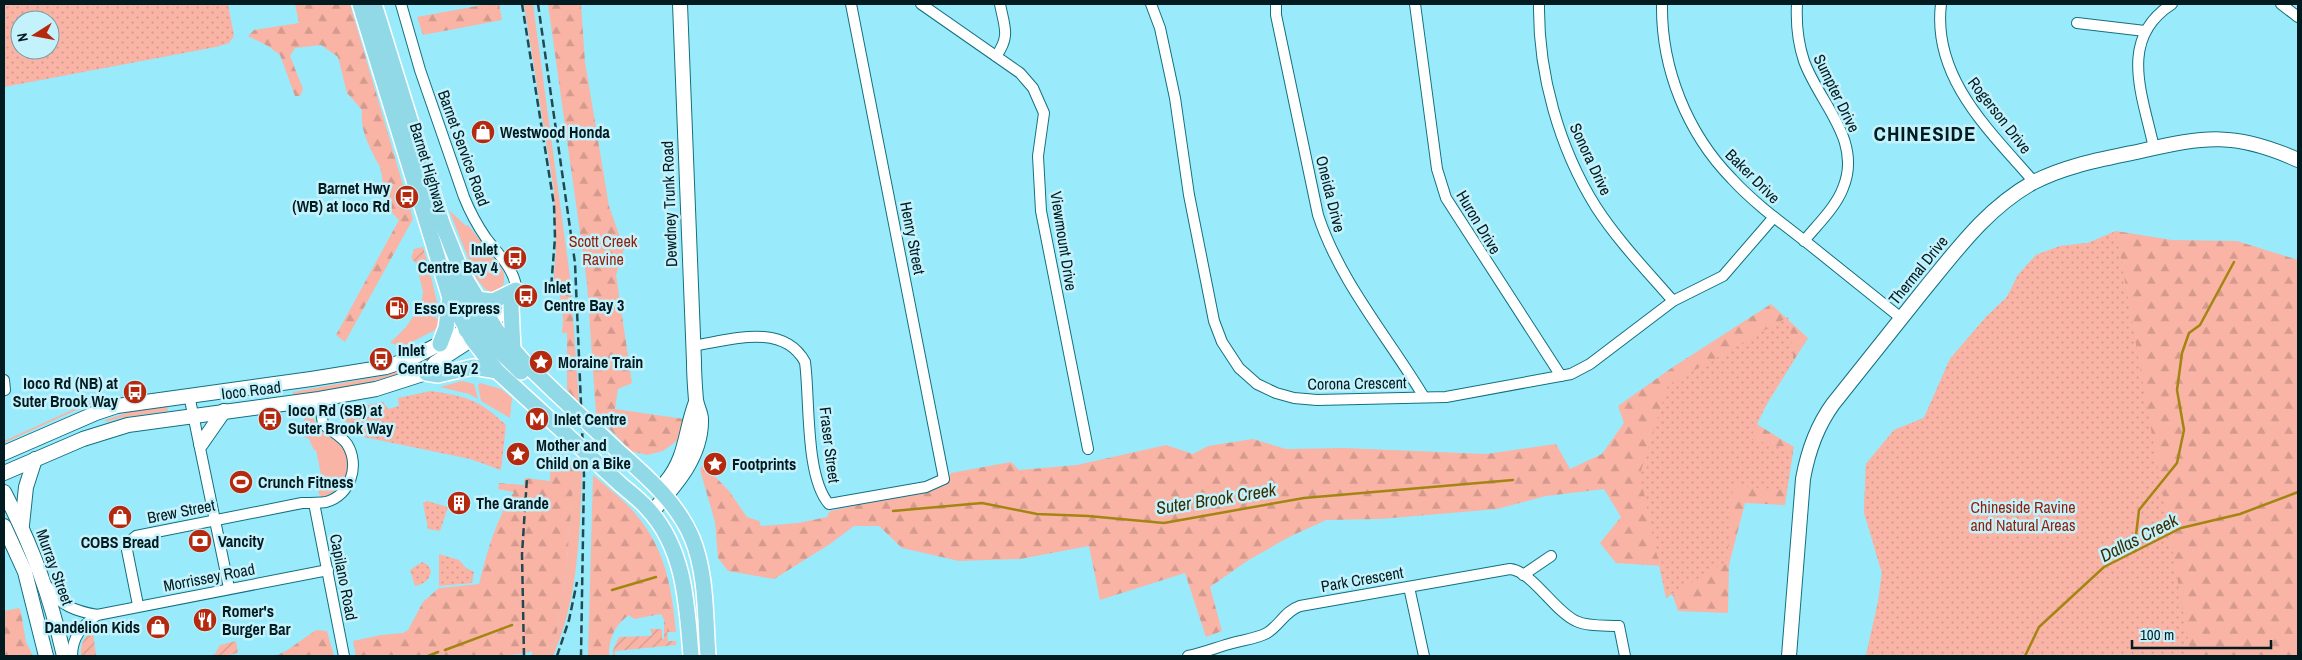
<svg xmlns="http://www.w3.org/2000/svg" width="2302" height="660" font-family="'Archivo Narrow',sans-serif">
  <defs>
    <pattern id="forest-firs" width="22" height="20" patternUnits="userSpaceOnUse" patternTransform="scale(1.25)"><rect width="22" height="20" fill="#f9b4a5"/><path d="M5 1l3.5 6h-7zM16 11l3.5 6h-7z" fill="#d49a8e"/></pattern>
    <pattern id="park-dots" width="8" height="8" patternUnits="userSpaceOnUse" patternTransform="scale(1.25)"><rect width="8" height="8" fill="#f9b4a5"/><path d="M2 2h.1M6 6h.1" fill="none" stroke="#d49a8e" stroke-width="1.8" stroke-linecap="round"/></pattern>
    <pattern id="garden-furrows" width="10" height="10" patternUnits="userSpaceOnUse" patternTransform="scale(1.25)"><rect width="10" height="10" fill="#f9b4a5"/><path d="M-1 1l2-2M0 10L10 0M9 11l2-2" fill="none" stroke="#d49a8e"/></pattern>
  </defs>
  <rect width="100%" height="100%" fill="#99ebfc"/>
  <!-- grass -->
  <g fill="#f9b4a5">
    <path d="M524,4H533L570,277L562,289L553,288L556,249L554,191Z"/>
    <path d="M449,210L466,226L468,225L501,267L504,274V284L495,293L486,290L476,278Z"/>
    <path d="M417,267L425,273L429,268L441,319L421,305L423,292Z"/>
    <path d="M420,307L440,321L435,330L400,348L398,345L390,343L406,327Z"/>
    <path d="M428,358L429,361C385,383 341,388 293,395V392L387,375Z"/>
    <path d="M462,381L474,384L478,399L469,394L440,387Z"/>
    <path d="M480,383L501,389L512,398L510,418L481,401L478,385Z"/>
    <path d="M135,392L85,406L4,443V441L85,404Z"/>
    <path d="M167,405L168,411L120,418L106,422L105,420L135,410Z"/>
    <path d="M312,415C321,436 329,431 341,446C357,465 344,491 322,497L318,493L321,486L319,475L321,474L316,450H314L309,439L303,436L301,428L305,418Z"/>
    <path d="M575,462L582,467C580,531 579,597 553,656H532V651L555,645L566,574Z"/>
  </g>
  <!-- forest -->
  <g fill="url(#forest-firs)">
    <path d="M295,4H350L413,219L345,342L336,335L399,220C376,197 387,193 380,167C379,164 376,161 375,158C367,142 360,127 362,110L347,93L338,57L321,45L295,48L290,56L303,89L300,96H295L280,55L268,46L248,36L254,30L299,23Z"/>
    <path d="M488,4H499L502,20L423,35L417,17Z"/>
    <path d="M548,4H581L585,62L609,206L624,249L616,275L632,383L618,389L615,409L684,419L678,440L663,451L647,455L631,451L596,415L587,283Z"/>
    <path d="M2116,231L2172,240L2237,241L2298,260V656H1866L1878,602L1882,573L1864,512L1866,464L1894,430L1924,418L1950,359L1986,317L2007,297L2018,275L2036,255L2060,246L2088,243Z"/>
    <path d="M570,277L579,402L567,390V333H562L563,319L559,289L562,288Z"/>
    <path d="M1771,304L1808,338L1755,423L1794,447L1793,451L1785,505L1745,503L1729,565L1728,613L1678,611L1663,566L1616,563L1600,543L1621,517L1604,489L1546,496L1497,509L1380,519L1326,520L1289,537L1247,561L1210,587L1222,631L1206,637L1185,573L1100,600L1089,546L1020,559L959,561L902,548L879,526H854L830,544L774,579L728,571L718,558L715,522L700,470L703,464L729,491L747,517L759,521L761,526L798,523L827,517L830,511L946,485L951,473L1011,462L1019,470L1077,465L1166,445L1193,454L1208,446L1253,439L1286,449L1344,448L1486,454L1556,444L1570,469L1602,454L1624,423L1618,406L1673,367Z"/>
    <path d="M551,456L575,462L566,574L555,645L521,654L499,656H356L353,641L381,635L403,633L408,630L423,602L439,588L479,584C487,552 496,519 514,492L498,489L499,483L524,485L525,478L550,481Z"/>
    <path d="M593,475C608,488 626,501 638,517C666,551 672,590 676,632H667V625L661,614L634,619L629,615C614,626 609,638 609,656H588Z"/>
    <path d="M19,608L21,612L26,642L33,656H4V611Z"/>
    <path d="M316,630L327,631L334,656H275L286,651Z"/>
  </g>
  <!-- park -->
  <g fill="url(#park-dots)" fill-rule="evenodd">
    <path d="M4,4H228L234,36L229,43L216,47L4,87ZM20,20H50V50H20Z"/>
    <path d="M2116,231L2191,656H1866L1878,602L1882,573L1864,512L1866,464L1894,430L1924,418L1950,359L1986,317L2007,297L2018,275L2036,255L2060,246L2088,243Z"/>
    <path d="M1788,317L1793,348V361L1771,395L1750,439L1793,451L1787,490L1733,486L1727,561L1666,598L1640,474L1668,385Z"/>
    <path d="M431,391C468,397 478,399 506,425L501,470L470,459L364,437L353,424L343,421V410L383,402L388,409L399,406L398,398Z"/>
    <path d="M427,501L448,507L440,531L428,529L423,503Z"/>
    <path d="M439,554L459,560L466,568L474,572L472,583L439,586Z"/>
    <path d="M422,562L428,565L431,571C430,580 424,584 415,586L410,570Z"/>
  </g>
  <!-- garden -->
  <g fill="url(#garden-furrows)">
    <path d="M423,247L429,268L425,273L411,258L414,249Z"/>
    <path d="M660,614L667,625L668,641H676V645L615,651V656H613V650L619,637L650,636L652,635L650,629H662V639H664V620Z"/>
    <path d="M93,631L96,656H81C80,645 83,637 93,631Z"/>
    <path d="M236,641L238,653L223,656H210L215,654L220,645Z"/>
  </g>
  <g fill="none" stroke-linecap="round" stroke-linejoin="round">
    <!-- stream -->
    <g stroke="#a38511" stroke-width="2.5">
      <path d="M893,511L982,503L1037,514L1088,516L1164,523L1304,498L1513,480"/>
      <path d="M2134,552L2139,510L2177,463L2184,430L2177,390L2182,353L2189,333L2200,325L2234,262"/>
      <path d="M612,590L656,577"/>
      <path d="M445,650L512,625"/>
      <path d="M428,656L438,652"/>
      <path d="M2025,656L2039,627L2104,567L2181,528L2240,514L2298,492"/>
    </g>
    <!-- street casing -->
    <g stroke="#13707f" stroke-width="12">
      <g id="street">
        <path d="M401,4L420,70L464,197C470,212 477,225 486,238C498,254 522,276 515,299C511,310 499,316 493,325"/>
        <path d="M921,4L1020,73L1033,88L1044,113L1038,156L1041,211L1088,449"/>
        <path d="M1151,4L1160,28L1175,98L1189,195L1214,321L1222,342L1239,368L1257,384L1276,393L1294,398L1317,400L1446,397L1571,374L1590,364L1673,301L1723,276L1774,217"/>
        <path d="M1276,4V15L1318,215C1340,282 1388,337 1424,397"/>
        <path d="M1415,4L1437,169L1446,198L1561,376"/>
        <path d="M1539,4C1538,73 1559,148 1596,207C1618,241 1647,271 1673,301"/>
        <path d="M1662,4C1661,68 1687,133 1732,179C1755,204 1783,224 1810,245C1840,269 1871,294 1901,318"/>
        <path d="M1797,4C1796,23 1798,43 1804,61C1819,103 1863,140 1843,188C1836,207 1817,225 1804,241"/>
        <path d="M1941,4C1932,78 1990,131 2034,182"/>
        <path d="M2281,4L2298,17"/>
        <path d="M2077,23L2145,31"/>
        <path d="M996,56C1011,36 1004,26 1000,4"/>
        <path d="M2154,148C2143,96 2117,39 2172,4"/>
        <path d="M693,346C731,340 783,322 805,362C810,399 805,477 829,504L926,487L944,479L851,4"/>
        <path d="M4,380L5,390"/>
        <path d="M189,395L229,588"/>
        <path d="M314,503L344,656"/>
        <path d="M1523,575L1551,556"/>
        <path d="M48,587C60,606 76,611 97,615"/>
        <path d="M1409,587L1424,656"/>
        <path d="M138,605L127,550L130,541L136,536L302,503C309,503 318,503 326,502C351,495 360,465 347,444C341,436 331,431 323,424L319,399"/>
        <path d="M72,656C72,637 82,626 97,615L328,570"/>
        <path d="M1188,656C1203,653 1215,648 1229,644C1241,640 1256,639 1267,633C1280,625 1285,611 1300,606L1510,569C1532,571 1555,612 1576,621C1588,627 1606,625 1619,626L1625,656"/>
      </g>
    </g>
    <!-- secondary casing -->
    <g stroke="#13707f" stroke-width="16">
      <g id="secondary">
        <path d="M201,444L224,411"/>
        <path d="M4,453L96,413L117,406L311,379L386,367L410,359L477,325"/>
        <path d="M4,473L83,439L128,425L319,399L376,389L426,373L435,363L480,334"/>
        <path d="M666,482C687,457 685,430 696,402"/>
        <path d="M4,492C33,548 50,595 64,656"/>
        <path d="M651,513C675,486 702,457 701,419C701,413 697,407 696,400C695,388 694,375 694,362L680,4"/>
        <path d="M22,525L26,487L35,459"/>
        <path d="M4,526L25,572L46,656"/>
        <path d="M1789,656L1803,479C1808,451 1817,426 1833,404C1863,366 1893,329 1923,291C1956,251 1986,209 2032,183C2066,165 2104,159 2141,151C2205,136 2236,132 2298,160"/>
      </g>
    </g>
    <!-- primary casing -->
    <g stroke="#fff" stroke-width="18">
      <g id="primary">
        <path d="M360,4L450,298L472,339L497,371L556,425"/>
        <path d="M374,4L442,223L462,273L497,331L523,361L555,392"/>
        <path d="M447,274L479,324L493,325"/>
        <path d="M476,299L493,301L516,290"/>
        <path d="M511,306L513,350"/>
        <path d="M466,330L484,336L521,372"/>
        <path d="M440,344L446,328L450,298"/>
        <path d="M426,373L438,375L473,367L497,371"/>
        <path d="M618,451C646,476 677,502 692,538C707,574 705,618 708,656"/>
        <path d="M619,483C628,491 639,499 647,508C685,548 687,605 691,656"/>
      </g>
    </g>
    <!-- street -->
    <use href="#street" stroke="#fff" stroke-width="10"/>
    <!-- secondary -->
    <use href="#secondary" stroke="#fff" stroke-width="14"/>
    <!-- primary -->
    <use href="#primary" stroke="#91d9e6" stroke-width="15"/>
    <!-- rail -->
    <g stroke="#234950" stroke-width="2.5" stroke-dasharray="8 4" stroke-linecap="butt">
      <path d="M522,4L554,205L555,238L551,288"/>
      <path d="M538,4L575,263L584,475L581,656"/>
      <path d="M524,656L522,554L527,478"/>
      <path d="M557,656L569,620L577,582"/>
    </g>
    <!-- primary-bridge casing -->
    <g stroke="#fff" stroke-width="18" stroke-linecap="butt">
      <g id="primary-bridge">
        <path d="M555,392L618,451"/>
        <path d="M556,425L619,483"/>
      </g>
    </g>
    <!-- primary-bridge -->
    <use href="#primary-bridge" stroke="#91d9e6" stroke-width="15"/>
  </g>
  <!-- icons -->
  <defs>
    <g id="shop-disc" transform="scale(1.25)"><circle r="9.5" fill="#b5290f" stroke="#c4f2fc"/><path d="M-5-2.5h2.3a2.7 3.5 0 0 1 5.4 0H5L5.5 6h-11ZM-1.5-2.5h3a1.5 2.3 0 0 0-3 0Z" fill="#fff"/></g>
    <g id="bus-disc" transform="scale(1.25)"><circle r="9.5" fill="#b5290f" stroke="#c4f2fc"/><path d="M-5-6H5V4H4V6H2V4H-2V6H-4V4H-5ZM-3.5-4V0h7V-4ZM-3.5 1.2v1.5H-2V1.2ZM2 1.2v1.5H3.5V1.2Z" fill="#fff"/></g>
    <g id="fuel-disc" transform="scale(1.25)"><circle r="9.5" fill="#b5290f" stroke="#c4f2fc"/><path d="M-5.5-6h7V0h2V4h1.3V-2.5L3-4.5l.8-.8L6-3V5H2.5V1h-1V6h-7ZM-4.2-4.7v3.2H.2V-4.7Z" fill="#fff"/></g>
    <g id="sight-disc" transform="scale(1.25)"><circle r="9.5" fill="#b5290f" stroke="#c4f2fc"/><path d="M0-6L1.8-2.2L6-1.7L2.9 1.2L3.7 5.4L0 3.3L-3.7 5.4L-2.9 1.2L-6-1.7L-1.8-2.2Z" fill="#fff"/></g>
    <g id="metro-disc" transform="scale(1.25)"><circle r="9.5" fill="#b5290f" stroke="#c4f2fc"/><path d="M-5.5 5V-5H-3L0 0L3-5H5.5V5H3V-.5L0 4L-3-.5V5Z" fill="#fff"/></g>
    <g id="stadium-disc" transform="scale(1.25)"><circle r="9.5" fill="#b5290f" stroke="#c4f2fc"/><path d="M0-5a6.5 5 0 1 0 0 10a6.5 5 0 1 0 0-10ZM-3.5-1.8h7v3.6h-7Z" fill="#fff"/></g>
    <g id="building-disc" transform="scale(1.25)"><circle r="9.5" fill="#b5290f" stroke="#c4f2fc"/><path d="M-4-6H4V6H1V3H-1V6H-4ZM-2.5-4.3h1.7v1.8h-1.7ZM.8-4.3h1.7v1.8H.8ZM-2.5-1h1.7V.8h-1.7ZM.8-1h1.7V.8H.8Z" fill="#fff"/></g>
    <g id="bank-disc" transform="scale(1.25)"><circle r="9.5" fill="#b5290f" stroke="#c4f2fc"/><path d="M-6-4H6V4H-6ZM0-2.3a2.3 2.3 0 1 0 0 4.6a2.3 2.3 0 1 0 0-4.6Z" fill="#fff"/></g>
    <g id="restaurant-disc" transform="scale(1.25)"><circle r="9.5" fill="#b5290f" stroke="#c4f2fc"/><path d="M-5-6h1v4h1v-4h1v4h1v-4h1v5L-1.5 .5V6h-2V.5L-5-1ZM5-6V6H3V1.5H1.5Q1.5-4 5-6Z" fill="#fff"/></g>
  </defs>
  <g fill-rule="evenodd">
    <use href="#shop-disc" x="483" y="132"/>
    <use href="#bus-disc" x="407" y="197"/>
    <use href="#bus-disc" x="515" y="258"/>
    <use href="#bus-disc" x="526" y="296"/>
    <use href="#fuel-disc" x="397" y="308"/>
    <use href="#bus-disc" x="381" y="359"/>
    <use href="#sight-disc" x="541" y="362"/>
    <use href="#bus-disc" x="135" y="392"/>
    <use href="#bus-disc" x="270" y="419"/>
    <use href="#metro-disc" x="537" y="419"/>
    <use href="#sight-disc" x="518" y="454"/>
    <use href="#sight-disc" x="715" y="464"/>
    <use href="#stadium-disc" x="241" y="482"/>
    <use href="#building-disc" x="459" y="503"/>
    <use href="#shop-disc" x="120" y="517"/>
    <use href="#bank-disc" x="200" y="541"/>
    <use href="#restaurant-disc" x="205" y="620"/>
    <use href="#shop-disc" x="158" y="627"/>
  </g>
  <g text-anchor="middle" stroke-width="5" stroke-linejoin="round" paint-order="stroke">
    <!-- street labels -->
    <g font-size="16" fill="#021b20" stroke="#c4f2fc">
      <text transform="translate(1837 93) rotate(64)" y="6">Sumpter Drive</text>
      <text transform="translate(2000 115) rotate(52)" y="6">Rogerson Drive</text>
      <text transform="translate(464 148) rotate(70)" y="6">Barnet Service Road</text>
      <text transform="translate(1591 159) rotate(65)" y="6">Sonora Drive</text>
      <text transform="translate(429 168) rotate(73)" y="6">Barnet Highway</text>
      <text transform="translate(1753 176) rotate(45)" y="6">Baker Drive</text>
      <text transform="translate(1331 194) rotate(76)" y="6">Oneida Drive</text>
      <text transform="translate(669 204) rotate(-92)" y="6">Dewdney Trunk Road</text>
      <text transform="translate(1479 222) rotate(59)" y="6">Huron Drive</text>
      <text transform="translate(913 238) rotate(79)" y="6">Henry Street</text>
      <text transform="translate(1064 241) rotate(81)" y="6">Viewmount Drive</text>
      <text transform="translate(1918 270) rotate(-51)" y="6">Thermal Drive</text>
      <text transform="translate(1357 383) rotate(-1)" y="6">Corona Crescent</text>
      <text transform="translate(251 390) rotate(-7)" y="6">Ioco Road</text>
      <text transform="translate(830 445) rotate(83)" y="6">Fraser Street</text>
      <text transform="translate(181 511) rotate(-11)" y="6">Brew Street</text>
      <text transform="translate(55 567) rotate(70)" y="6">Murray Street</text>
      <text transform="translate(209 577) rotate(-11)" y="6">Morrissey Road</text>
      <text transform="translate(344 577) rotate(79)" y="6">Capilano Road</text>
      <text transform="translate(1362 579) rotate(-10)" y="6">Park Crescent</text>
    </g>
    <!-- poi labels -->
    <g font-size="16" font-weight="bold" fill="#021b20" stroke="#c4f2fc" text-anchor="start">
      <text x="500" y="138">Westwood Honda</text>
      <text x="390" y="194" text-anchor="end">Barnet Hwy<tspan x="390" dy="18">(WB) at Ioco Rd</tspan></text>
      <text x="498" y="255" text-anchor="end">Inlet<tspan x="498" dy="18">Centre Bay 4</tspan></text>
      <text x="544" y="293">Inlet<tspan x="544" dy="18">Centre Bay 3</tspan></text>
      <text x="414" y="314">Esso Express</text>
      <text x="398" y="356">Inlet<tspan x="398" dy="18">Centre Bay 2</tspan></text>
      <text x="558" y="368">Moraine Train</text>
      <text x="118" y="389" text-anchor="end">Ioco Rd (NB) at<tspan x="118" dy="18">Suter Brook Way</tspan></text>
      <text x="288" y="416">Ioco Rd (SB) at<tspan x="288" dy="18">Suter Brook Way</tspan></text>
      <text x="554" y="425">Inlet Centre</text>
      <text x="536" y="451">Mother and<tspan x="536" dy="18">Child on a Bike</tspan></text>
      <text x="732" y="470">Footprints</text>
      <text x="258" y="488">Crunch Fitness</text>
      <text x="476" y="509">The Grande</text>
      <text x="218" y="547">Vancity</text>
      <text x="120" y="548" text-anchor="middle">COBS Bread</text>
      <text x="222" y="617">Romer's<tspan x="222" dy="18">Burger Bar</tspan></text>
      <text x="140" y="633" text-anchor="end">Dandelion Kids</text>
    </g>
    <!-- park labels -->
    <g font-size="16" fill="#921e08" stroke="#c4f2fc">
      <text x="603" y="247">Scott Creek<tspan x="603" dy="18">Ravine</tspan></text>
      <text x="2023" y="513">Chineside Ravine<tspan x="2023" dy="18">and Natural Areas</tspan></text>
    </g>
    <!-- water labels -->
    <g font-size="18" font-style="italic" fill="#3b2f02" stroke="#c4f2fc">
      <text transform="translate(1216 499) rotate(-9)" y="6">Suter Brook Creek</text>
      <text transform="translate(2139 538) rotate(-27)" y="6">Dallas Creek</text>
    </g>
    <!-- district labels -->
    <g font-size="21" font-weight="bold" letter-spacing="1" fill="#021b20" stroke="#c4f2fc">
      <text x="1925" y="141">CHINESIDE</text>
    </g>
  </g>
  <!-- border -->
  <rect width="2302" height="660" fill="none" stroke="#021b20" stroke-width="10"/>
  <!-- north arrow -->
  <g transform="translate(35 35) rotate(259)"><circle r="24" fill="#c4f2fc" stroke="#769ca4"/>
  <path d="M0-4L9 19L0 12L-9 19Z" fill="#b5290f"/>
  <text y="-8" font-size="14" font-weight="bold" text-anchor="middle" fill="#021b20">N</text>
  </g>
  <!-- scale -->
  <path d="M2132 640v8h139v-8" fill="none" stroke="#021b20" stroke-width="2.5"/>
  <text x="2140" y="640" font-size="15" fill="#021b20" stroke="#c4f2fc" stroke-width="4" paint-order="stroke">100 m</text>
</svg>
